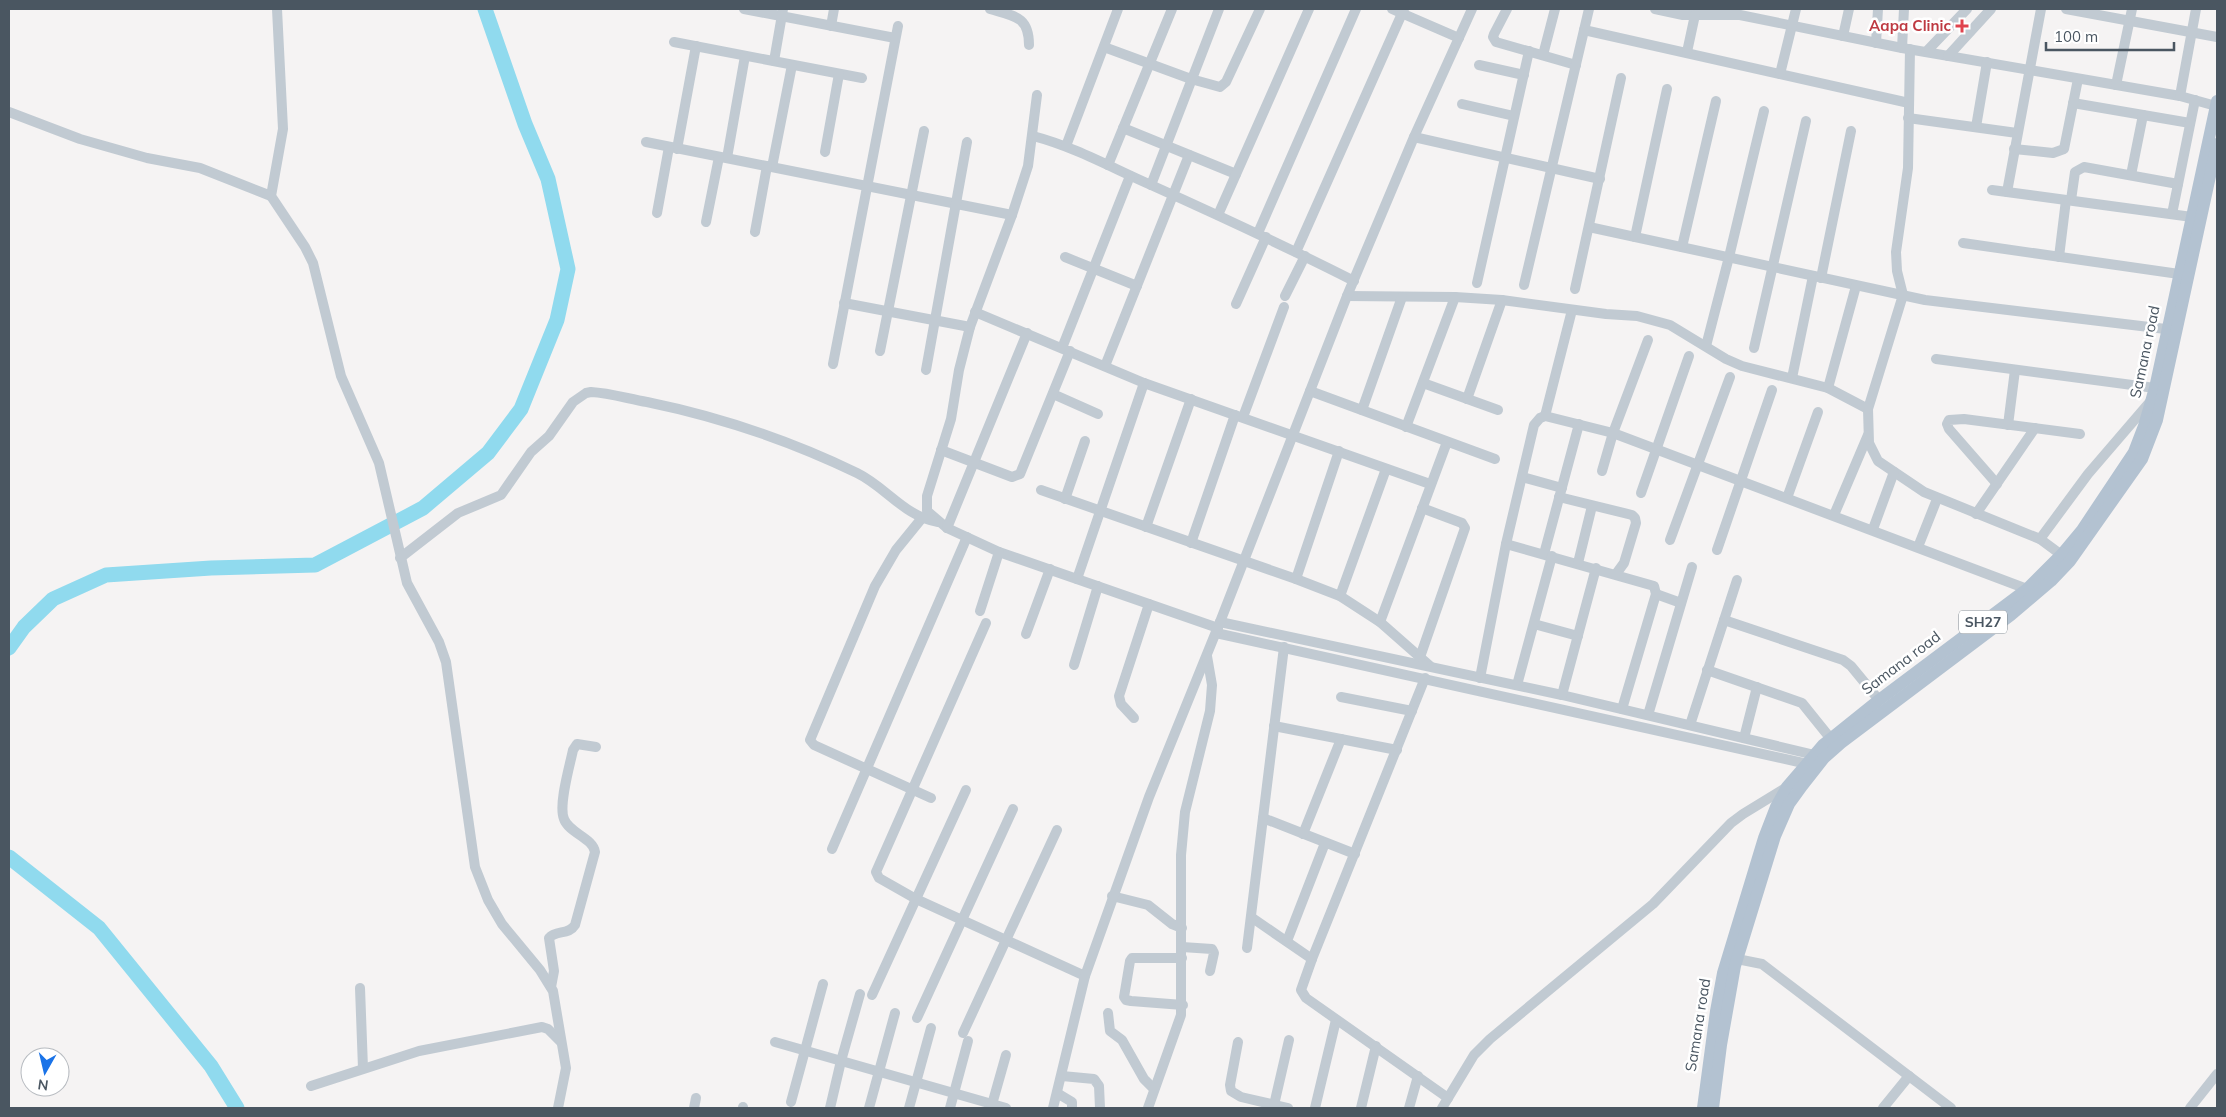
<svg xmlns="http://www.w3.org/2000/svg" width="2226" height="1117" font-family="Mulish,sans-serif">
  <rect width="100%" height="100%" fill="#f5f3f3"/>
  <g fill="none" stroke-linecap="round" stroke-linejoin="round">
    <!-- river -->
    <g stroke="#90daee" stroke-width="15">
      <path d="M9,648L24,627L53,599L106,575L211,568L315,565L423,508L488,453L521,409L557,320L568,269L548,179L525,124L485,9"/>
      <path d="M9,857L99,928L211,1066L237,1108"/>
    </g>
    <!-- minor -->
    <g stroke="#c1cad2" stroke-width="10">
      <path d="M277,9L283,129L271,196L305,247L313,263L341,376L379,463L407,583L439,642L446,662L475,867L488,900L502,924L540,970L553,991L566,1068L558,1108"/>
      <path d="M744,9L895,38"/>
      <path d="M990,9C1014,16 1029,16 1029,45"/>
      <path d="M1392,9L1459,38"/>
      <path d="M1507,9L1494,34L1493,37L1496,42L1576,65"/>
      <path d="M1655,9L1683,15H1740L1902,48L2180,96L2216,106"/>
      <path d="M2066,9L2217,37"/>
      <path d="M831,26L834,9"/>
      <path d="M1584,30L1909,103"/>
      <path d="M1843,36L1849,9"/>
      <path d="M674,42L862,78"/>
      <path d="M1876,43L1878,9"/>
      <path d="M1104,47L1191,79L1220,87L1226,82L1260,9"/>
      <path d="M1902,48L1904,9"/>
      <path d="M1910,49L1908,168L1896,252L1897,271L1903,295L1868,409L1869,443L1878,461L1924,492L2040,539L2067,559"/>
      <path d="M1687,52L1695,15"/>
      <path d="M1926,52L1967,9"/>
      <path d="M1543,55L1555,9"/>
      <path d="M1948,56L1991,9"/>
      <path d="M774,61L783,9"/>
      <path d="M1479,65L1524,75"/>
      <path d="M1780,74L1796,9"/>
      <path d="M2116,85L2132,9"/>
      <path d="M1037,95L1028,166L1012,215L970,327L959,370L951,419L927,496V511L947,528L999,552L1218,628"/>
      <path d="M2180,96L2196,9"/>
      <path d="M2073,103L2190,123"/>
      <path d="M1462,104L1514,116"/>
      <path d="M9,112L80,139L147,158L200,168L271,196"/>
      <path d="M1908,118L2017,133"/>
      <path d="M1976,127L1987,62"/>
      <path d="M1123,128L1236,174"/>
      <path d="M1033,136C1075,147 1112,168 1151,185C1220,216 1287,247 1354,281"/>
      <path d="M1414,137L1600,179"/>
      <path d="M646,142L1012,215"/>
      <path d="M1066,146L1118,9"/>
      <path d="M677,149L696,46"/>
      <path d="M2014,149L2053,153L2064,149L2078,79"/>
      <path d="M825,152L839,74"/>
      <path d="M727,158L745,56"/>
      <path d="M1108,165L1172,9"/>
      <path d="M772,167L792,65"/>
      <path d="M2131,175L2143,115"/>
      <path d="M1151,185L1219,9"/>
      <path d="M1992,190L2192,217"/>
      <path d="M2007,192L2041,9"/>
      <path d="M2071,200L2075,172L2084,167L2178,184"/>
      <path d="M657,213L669,147"/>
      <path d="M2172,214L2195,100"/>
      <path d="M1218,215L1309,9"/>
      <path d="M706,222L719,157"/>
      <path d="M1589,227L1925,300L2174,330"/>
      <path d="M755,232L767,166"/>
      <path d="M1258,233L1356,9"/>
      <path d="M1635,237L1667,89"/>
      <path d="M1963,243L2179,274"/>
      <path d="M1682,247L1716,101"/>
      <path d="M1296,252L1404,9"/>
      <path d="M1065,257L1137,286"/>
      <path d="M2059,257L2066,200"/>
      <path d="M1821,278L1851,131"/>
      <path d="M1477,283L1529,51"/>
      <path d="M1524,285L1589,9"/>
      <path d="M1575,289L1621,78"/>
      <path d="M1285,296L1305,256"/>
      <path d="M1347,296L1455,297L1502,300L1606,314L1637,316L1670,325L1726,359L1742,366L1828,388L1868,409"/>
      <path d="M844,303L970,327"/>
      <path d="M1236,304L1266,237"/>
      <path d="M975,312L1144,383L1430,484"/>
      <path d="M1706,346L1729,257L1764,111"/>
      <path d="M1062,348L1130,176"/>
      <path d="M1754,348L1806,121"/>
      <path d="M880,351L924,131"/>
      <path d="M1936,359L2155,388"/>
      <path d="M833,364L898,26"/>
      <path d="M1105,366L1189,155"/>
      <path d="M926,370L967,142"/>
      <path d="M1792,378L1813,276"/>
      <path d="M1423,383L1498,410"/>
      <path d="M1828,388L1856,286"/>
      <path d="M1310,391L1495,459"/>
      <path d="M1053,394L1098,414"/>
      <path d="M1467,399L1502,300"/>
      <path d="M1362,410L1402,297"/>
      <path d="M1545,416L1572,310"/>
      <path d="M1243,417L1284,307"/>
      <path d="M2008,425L2015,370"/>
      <path d="M1406,427L1455,297"/>
      <path d="M941,450L1012,477L1020,474L1070,351"/>
      <path d="M1602,471L1613,433L1648,340"/>
      <path d="M1522,477L1562,488"/>
      <path d="M1997,484L1949,429L1947,424L1949,420L1964,419L2080,434"/>
      <path d="M1041,490L1296,579L1340,596L1380,622L1430,666"/>
      <path d="M1641,493L1689,356"/>
      <path d="M1559,497L1632,515L1635,518L1636,523L1624,563L1616,574"/>
      <path d="M1787,498L1818,412"/>
      <path d="M1065,499L1085,441"/>
      <path d="M1976,514L2035,428"/>
      <path d="M1834,515L1868,435"/>
      <path d="M922,518L896,550L875,586L810,740L814,745L931,798"/>
      <path d="M1146,527L1191,399"/>
      <path d="M947,528L1027,333"/>
      <path d="M1873,529L1894,472"/>
      <path d="M2040,539L2088,474L2149,403"/>
      <path d="M1670,540L1730,377"/>
      <path d="M1191,543L1235,415"/>
      <path d="M1506,544L1654,586L1656,594L1622,709"/>
      <path d="M1918,547L1937,499"/>
      <path d="M1717,550L1772,390"/>
      <path d="M1544,554L1579,424"/>
      <path d="M400,558L458,513L501,495L531,452L549,436L573,402L586,393L591,392C610,393 629,399 647,402C720,417 791,441 857,473C886,487 905,517 938,522"/>
      <path d="M1578,563L1592,506"/>
      <path d="M1077,579L1144,383"/>
      <path d="M1296,579L1339,451"/>
      <path d="M1656,594L1681,603"/>
      <path d="M1340,596L1386,469"/>
      <path d="M980,611L999,552"/>
      <path d="M1724,620L1843,660L1851,666L1879,700"/>
      <path d="M1220,622L1562,695L1819,756"/>
      <path d="M1380,622L1447,442"/>
      <path d="M986,623L876,872L879,878L916,899L1085,976"/>
      <path d="M1534,624L1578,636"/>
      <path d="M1216,633L1812,765"/>
      <path d="M1026,634L1050,569"/>
      <path d="M1420,657L1465,528L1462,523L1422,508"/>
      <path d="M1074,665L1098,586"/>
      <path d="M1707,670L1802,703L1835,744"/>
      <path d="M1425,678L1312,959L1301,990L1306,998L1448,1098"/>
      <path d="M1480,678L1506,544L1534,425L1540,418L1545,416L1613,433L2027,589"/>
      <path d="M1517,685L1552,556"/>
      <path d="M1562,695L1596,568"/>
      <path d="M1341,697L1412,711"/>
      <path d="M1648,715L1692,567"/>
      <path d="M1134,718L1121,704L1119,696L1149,604"/>
      <path d="M1690,725L1737,580"/>
      <path d="M1274,726L1397,750"/>
      <path d="M1744,738L1757,687"/>
      <path d="M1263,818L1355,854"/>
      <path d="M1303,834L1341,739"/>
      <path d="M832,849L967,537"/>
      <path d="M1112,896L1148,905L1172,924L1182,928"/>
      <path d="M1251,917L1312,959"/>
      <path d="M1287,941L1325,843"/>
      <path d="M1182,947L1212,949L1214,953L1210,971"/>
      <path d="M1247,948L1284,647"/>
      <path d="M1182,958H1132L1130,961L1124,997L1126,1000L1131,1001L1183,1005"/>
      <path d="M1737,959L1762,964L1951,1108"/>
      <path d="M551,987L554,971L549,938C556,930 569,935 575,925L595,852C593,838 569,833 564,819C558,805 570,765 573,750L577,744L596,747"/>
      <path d="M360,988L363,1068"/>
      <path d="M872,995L966,790"/>
      <path d="M1108,1013L1110,1031L1122,1040L1144,1079L1154,1089"/>
      <path d="M917,1018L1013,809"/>
      <path d="M963,1033L1057,830"/>
      <path d="M775,1042L1006,1108"/>
      <path d="M1238,1042L1230,1085L1231,1091L1241,1097L1288,1108"/>
      <path d="M1062,1076L1094,1079L1099,1086L1100,1108"/>
      <path d="M311,1086L419,1051L542,1027L548,1029L561,1042"/>
      <path d="M1057,1093L1072,1102V1108"/>
      <path d="M791,1102L823,984"/>
      <path d="M1274,1105L1289,1040"/>
      <path d="M694,1108L696,1098"/>
      <path d="M743,1108V1107"/>
      <path d="M830,1108L841,1061L860,994"/>
      <path d="M869,1108L895,1013"/>
      <path d="M909,1108L931,1028"/>
      <path d="M950,1108L968,1041"/>
      <path d="M991,1108L1006,1055"/>
      <path d="M1053,1108L1085,976L1149,797L1220,622L1347,296L1414,137L1472,9"/>
      <path d="M1148,1108L1181,1015V855L1185,812L1210,711L1212,685L1207,656"/>
      <path d="M1315,1108L1336,1020"/>
      <path d="M1361,1108L1376,1046"/>
      <path d="M1409,1108L1418,1076"/>
      <path d="M1442,1108L1474,1055L1490,1039L1653,904L1731,823L1743,814L1787,787"/>
      <path d="M1883,1108L1909,1076"/>
      <path d="M2190,1108L2217,1074"/>
    </g>
    <!-- major -->
    <g stroke="#b3c2d1" stroke-width="12">
      <path d="M1703,1108L1716,1011L1723,973L1764,838L1776,807L1787,787L1823,745L1879,700L2027,589L2062,554L2082,530L2134,452L2144,426L2155,388L2217,101"/>
      <path d="M1713,1108L1721,1045L1735,966L1775,836L1789,804L1802,786L1824,758L1841,743L2011,615L2051,581L2070,561L2142,459L2157,420L2217,144"/>
    </g>
  </g>
  <!-- markers -->
  <path fill="#e0444e" stroke="#fff" stroke-width="2" d="M1959.5 18.5h5v5h5v5h-5v5h-5v-5h-5v-5h5z"/>
  <g text-anchor="middle" stroke-width="5" stroke-linejoin="round" paint-order="stroke">
    <!-- shield labels -->
    <rect fill="#fff" stroke="#808990" stroke-width="1" x="1959" y="610.5" width="48" height="23" rx="4"/>
    <g font-size="14" font-weight="bold" fill="#4a5661">
      <text x="1983" y="627">SH27</text>
    </g>
    <!-- health labels -->
    <g font-size="15" font-weight="bold" fill="#be3a42" stroke="#fff" text-anchor="end">
      <text x="1951" y="31">Aapa Clinic</text>
    </g>
    <!-- street labels -->
    <g font-size="15" fill="#4a5661" stroke="#fff">
      <text transform="translate(2145 352) rotate(-78)" y="5">Samana road</text>
      <text transform="translate(1901 663) rotate(-37)" y="5">Samana road</text>
      <text transform="translate(1698 1025) rotate(-81)" y="5">Samana road</text>
    </g>
  </g>
  <!-- border -->
  <rect width="2226" height="1117" fill="none" stroke="#4a5661" stroke-width="20"/>
  <!-- north arrow -->
  <g transform="translate(45 1072) rotate(188)"><circle r="24" fill="#ffffff" stroke="#b7bbc0"/>
  <path d="M0-4L9 19L0 12L-9 19Z" fill="#1a73e8"/>
  <text y="-8" font-size="14" font-weight="bold" text-anchor="middle" fill="#4a5661">N</text>
  </g>
  <!-- scale -->
  <path d="M2046 42v8h128v-8" fill="none" stroke="#4a5661" stroke-width="2.5"/>
  <text x="2054" y="42" font-size="15" fill="#4a5661" stroke="#ffffff" stroke-width="4" paint-order="stroke">100 m</text>
</svg>
